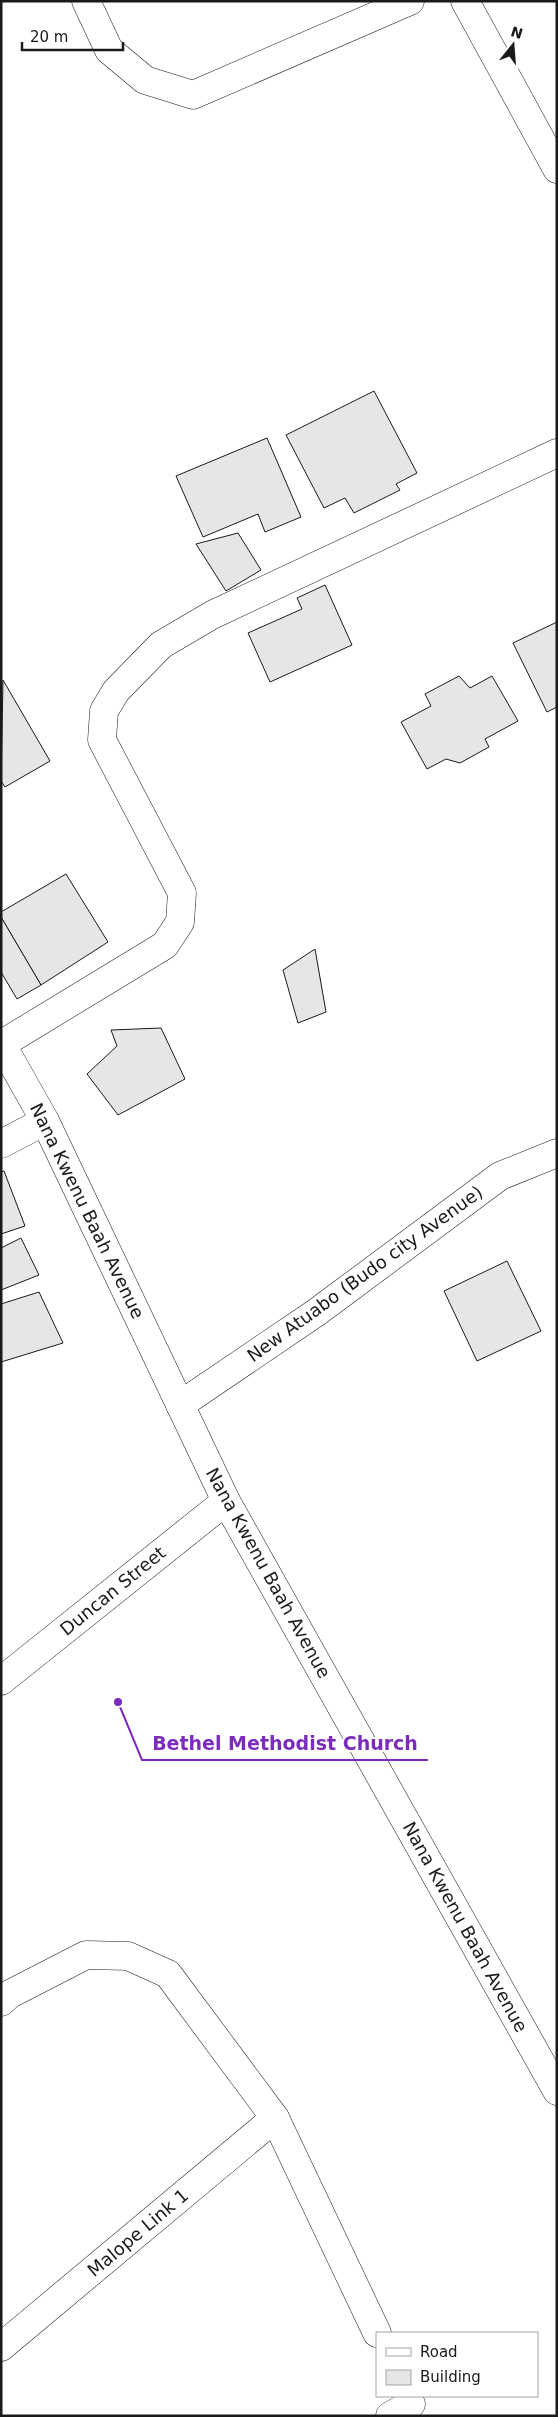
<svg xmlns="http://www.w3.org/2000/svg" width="558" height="2417" font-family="'DejaVu Sans',sans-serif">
  <rect width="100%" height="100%" fill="#fff"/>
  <!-- building -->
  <g fill="#e6e6e6" stroke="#1a1a1a">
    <path d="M374,391L417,473L396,484L400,490L354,513L345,498L324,508L286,435Z"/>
    <path d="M267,438L301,517L265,532L258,514L203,537L176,476Z"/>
    <path d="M238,533L261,570L226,591L196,544Z"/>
    <path d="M325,585L352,645L270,682L248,633L302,609L297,598Z"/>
    <path d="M557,622V707L547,712L513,643Z"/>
    <path d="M459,676L470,688L492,676L518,721L485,739L489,747L460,763L446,759L427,769L401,722L431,706L425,694Z"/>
    <path d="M3,680L50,761L5,787L1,781Z"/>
    <path d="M66,874L108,942L41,985L1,917V912Z"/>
    <path d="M1,917L41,985L17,999L1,972Z"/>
    <path d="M315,949L326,1012L298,1023L283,970Z"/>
    <path d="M161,1028L185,1079L118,1115L87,1074L117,1046L111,1030Z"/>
    <path d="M4,1171L25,1226L1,1234V1172Z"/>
    <path d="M21,1238L39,1275L1,1290V1248Z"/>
    <path d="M507,1261L541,1331L477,1361L444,1291Z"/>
    <path d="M39,1292L63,1343L1,1362V1304Z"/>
  </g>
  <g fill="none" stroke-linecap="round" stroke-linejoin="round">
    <!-- minor casing -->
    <g stroke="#1a1a1a" stroke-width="29">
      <g id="minor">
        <path d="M86,1L109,50L145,80L193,95L410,1"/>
        <path d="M465,1L557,169"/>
        <path d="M1,1043L45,1121L226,1501L557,2091"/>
        <path d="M2,1044L165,945L180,922L182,893L102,740L104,711L116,691L161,645L212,615L557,453"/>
        <path d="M1,1144L45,1121"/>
        <path d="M180,1405L317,1312L500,1176L557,1153"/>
        <path d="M1,1681L226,1501"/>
        <path d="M1,2002L10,1994L86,1955L128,1956L168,1974L275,2118L377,2333"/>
        <path d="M1,2347L275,2118"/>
        <path d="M390,2416L411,2404"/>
      </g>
    </g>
    <!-- minor -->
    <use href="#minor" stroke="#fff" stroke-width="28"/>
  </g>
  <g text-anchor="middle" stroke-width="4" stroke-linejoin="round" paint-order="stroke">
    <!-- street labels -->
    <g font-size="18" fill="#1a1a1a" stroke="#fff">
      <text transform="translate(87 1211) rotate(64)" y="6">Nana Kwenu Baah Avenue</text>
      <text transform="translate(365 1274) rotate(-36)" y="6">New Atuabo (Budo city Avenue)</text>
      <text transform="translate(268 1573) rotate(61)" y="6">Nana Kwenu Baah Avenue</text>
      <text transform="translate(113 1591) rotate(-39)" y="6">Duncan Street</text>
      <text transform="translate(465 1927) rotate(61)" y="6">Nana Kwenu Baah Avenue</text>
      <text transform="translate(138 2233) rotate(-40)" y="6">Malope Link 1</text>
    </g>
  </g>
  <!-- callouts -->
  <path fill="none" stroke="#7b2cbf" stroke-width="2" d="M118 1702L142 1760H428"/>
  <circle fill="#7b2cbf" stroke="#fff" stroke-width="2" cx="118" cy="1702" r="5"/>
  <g font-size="19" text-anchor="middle" font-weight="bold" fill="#7b2cbf" stroke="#fff" stroke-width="4" stroke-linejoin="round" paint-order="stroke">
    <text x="285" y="1750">Bethel Methodist Church</text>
  </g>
  <!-- border -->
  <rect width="558" height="2417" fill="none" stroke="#1a1a1a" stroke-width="5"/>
  <!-- legend -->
  <rect x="376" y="2332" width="162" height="65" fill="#ffffff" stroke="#a3a3a3"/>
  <rect x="386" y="2348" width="25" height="8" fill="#ffffff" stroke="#a3a3a3"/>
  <text x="420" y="2357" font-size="15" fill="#1a1a1a">Road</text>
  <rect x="386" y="2370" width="25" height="15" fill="#e6e6e6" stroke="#a3a3a3"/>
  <text x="420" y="2382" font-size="15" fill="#1a1a1a">Building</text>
  <!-- north arrow -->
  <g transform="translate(513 45) rotate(17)" stroke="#ffffff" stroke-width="4" paint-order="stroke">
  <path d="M0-4L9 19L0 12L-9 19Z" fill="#1a1a1a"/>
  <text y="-8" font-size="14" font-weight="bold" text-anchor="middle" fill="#1a1a1a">N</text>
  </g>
  <!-- scale -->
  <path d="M22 42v8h101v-8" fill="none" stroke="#1a1a1a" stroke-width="2.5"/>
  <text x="30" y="42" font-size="15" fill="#1a1a1a" stroke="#ffffff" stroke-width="4" paint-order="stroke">20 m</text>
</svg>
